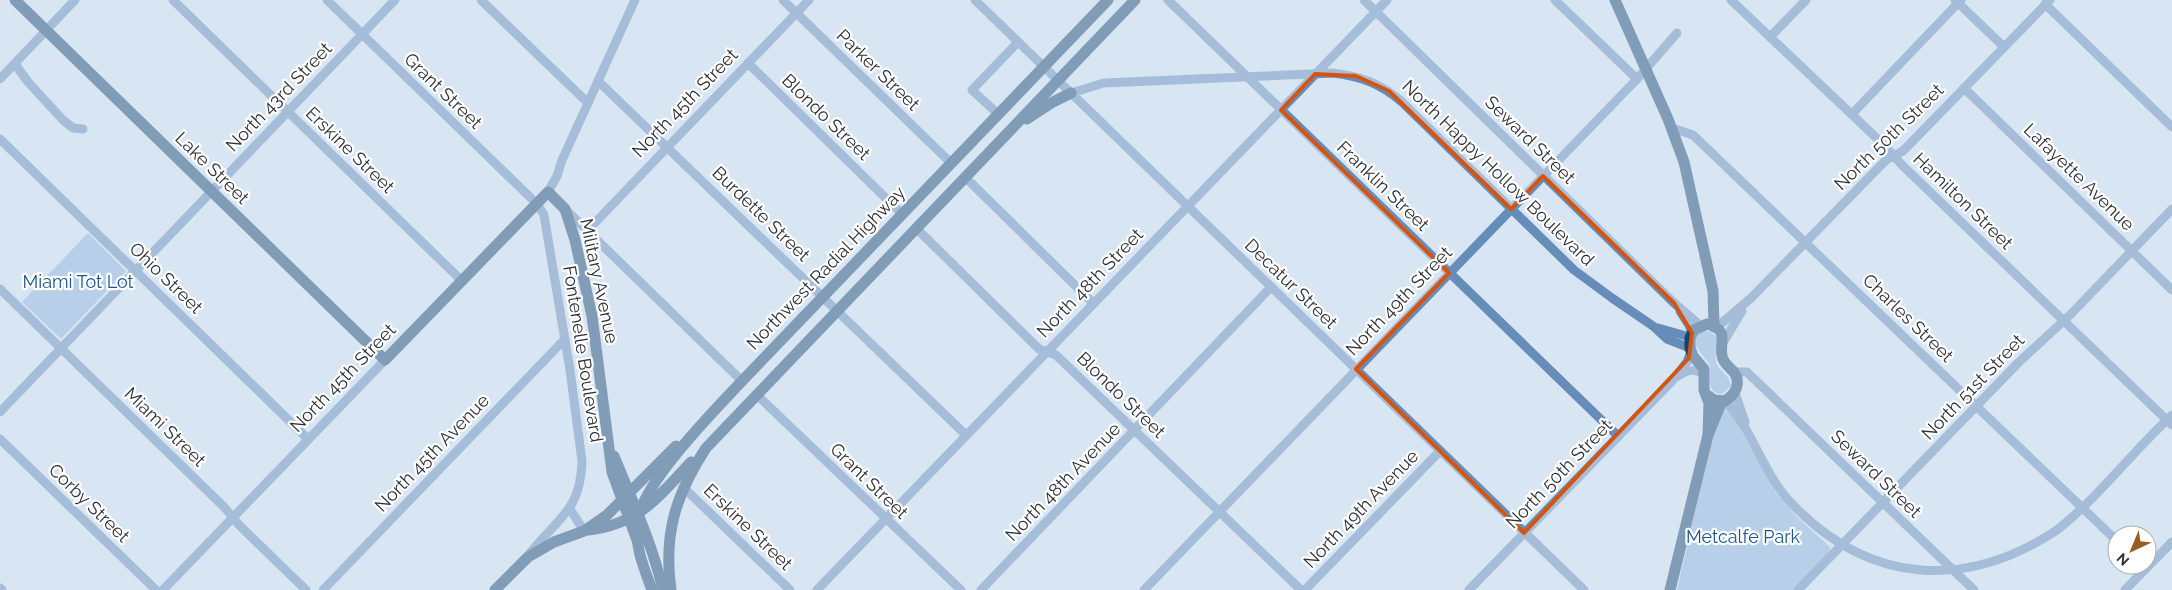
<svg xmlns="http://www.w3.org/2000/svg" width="2172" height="590" font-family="Raleway,sans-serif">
  <rect width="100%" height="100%" fill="#d8e5f3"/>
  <!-- green -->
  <g fill="#90b4df">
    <path d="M88,233L126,271L61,339L22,302Z"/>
    <path d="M1706,330L1716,336C1718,345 1714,353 1716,362C1719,372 1730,374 1731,386L1722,394C1705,393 1711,377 1710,365L1695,345V341L1699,333Z"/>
    <path d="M1728,407L1776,493L1797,517L1830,547L1829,553L1793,590H1677L1717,416L1721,408Z"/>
  </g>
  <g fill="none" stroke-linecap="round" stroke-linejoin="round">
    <!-- minor -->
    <g stroke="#668db9" stroke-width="9">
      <path d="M173,0L462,281"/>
      <path d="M327,0L537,204L544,215L570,370L582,461C581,510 558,518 530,553"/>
      <path d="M481,0L588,103"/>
      <path d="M783,0L951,163"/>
      <path d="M975,0L1584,590"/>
      <path d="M1168,0L1618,436"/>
      <path d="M1364,0L1674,303L1701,326"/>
      <path d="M1555,0L1637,79"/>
      <path d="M1731,0L1886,147L1902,165L2172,425"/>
      <path d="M1955,0L2004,47"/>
      <path d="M2045,4L2172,127"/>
      <path d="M1770,37L1806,0"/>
      <path d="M748,63L902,214"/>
      <path d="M15,64L28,82L63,120L73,128L83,129"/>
      <path d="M0,79L75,0"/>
      <path d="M598,81L966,435"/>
      <path d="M1964,88L2172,290"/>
      <path d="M1071,93L1104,83L1332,73C1360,76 1380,83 1402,102L1574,270L1612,298L1653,326L1667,339L1690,348"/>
      <path d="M998,114L972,90L1018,42"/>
      <path d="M1852,114L1961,0"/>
      <path d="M1672,128L1693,135L2117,541"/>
      <path d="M0,139L308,439"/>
      <path d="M965,177L1093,303"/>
      <path d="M548,192L557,176L562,160L635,0"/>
      <path d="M565,209L742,381"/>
      <path d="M916,228L1039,349L1056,355L1301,590"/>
      <path d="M587,231L809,0"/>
      <path d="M0,289L225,508L239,525L306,590"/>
      <path d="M1680,311L1689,325L1692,333"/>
      <path d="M1658,328L1690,337"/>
      <path d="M1716,328L1751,298L1886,160L1903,151L2050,0"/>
      <path d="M1724,341L1742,311"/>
      <path d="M1733,372H1747L1750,375L1974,590"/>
      <path d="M1678,376C1687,370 1696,367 1704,376"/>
      <path d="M1735,393L1745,422"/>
      <path d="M756,394L961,590"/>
      <path d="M1725,401C1754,431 1763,475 1793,505C1871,585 1966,590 2057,530C2099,497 2132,452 2172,415"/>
      <path d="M0,412L395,0"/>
      <path d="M0,439L156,590"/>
      <path d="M683,487L790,590"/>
      <path d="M570,509L584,531"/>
      <path d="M0,588L2,590"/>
      <path d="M163,590L385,360"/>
      <path d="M323,590L565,339"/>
      <path d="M817,590L1387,0"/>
      <path d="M981,590L1271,287"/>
      <path d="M1144,590L1637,79L1677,33"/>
      <path d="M1305,590L1440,451"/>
      <path d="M1469,590L1672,381L1687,362L1691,352"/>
      <path d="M1798,590L2018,363L2071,314L2172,209"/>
      <path d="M2125,590L2172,542"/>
    </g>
    <!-- major -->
    <g stroke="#184370" stroke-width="11">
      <path d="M15,0L385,360L548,192L565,209L575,240L592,316L612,472L637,540"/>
      <path d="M1615,0L1668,119L1684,162L1713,291L1714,327"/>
      <path d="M1027,119L1053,102L1071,93"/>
      <path d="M1707,395L1714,400L1725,401C1736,394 1742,382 1733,371C1729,367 1725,364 1723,359C1717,345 1732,330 1707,324L1694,330L1690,338V348L1693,356L1704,369V390L1709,403L1708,435"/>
      <path d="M614,456C632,500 652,543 663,590"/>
      <path d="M589,530C640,524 659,496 691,462"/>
      <path d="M495,590L528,557L554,542L584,531L607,515L676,446"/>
      <path d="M652,590C644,568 635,548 637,524C639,486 715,410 742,381L1108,0"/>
      <path d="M671,590C663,534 676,494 706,448L1135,0"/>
      <path d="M1670,590L1708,435L1722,401"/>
    </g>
  </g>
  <!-- marked area -->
  <path d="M0 0H2172V590H0ZM1315,74L1356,76L1389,91L1511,209L1543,176L1674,303L1692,333L1689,358L1524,533L1356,369L1449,273L1281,110Z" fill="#d8e5f3" fill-opacity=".55" fill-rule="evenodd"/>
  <path fill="none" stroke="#d55510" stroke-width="4" stroke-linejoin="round" d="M1315,74L1356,76L1389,91L1511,209L1543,176L1674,303L1692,333L1689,358L1524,533L1356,369L1449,273L1281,110Z"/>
  <g text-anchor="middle" stroke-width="4.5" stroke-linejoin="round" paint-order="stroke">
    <!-- street labels -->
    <g font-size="18" fill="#2c3137" stroke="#fff">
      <text transform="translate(878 70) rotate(44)" y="6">Parker Street</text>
      <text transform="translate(443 91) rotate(44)" y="6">Grant Street</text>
      <text transform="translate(279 97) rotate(-46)" y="6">North 43rd Street</text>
      <text transform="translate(685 103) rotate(-46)" y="6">North 45th Street</text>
      <text transform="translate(826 117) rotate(44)" y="6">Blondo Street</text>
      <text transform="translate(1889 137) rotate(-44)" y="6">North 50th Street</text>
      <text transform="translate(1530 140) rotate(44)" y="6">Seward Street</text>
      <text transform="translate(350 150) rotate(44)" y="6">Erskine Street</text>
      <text transform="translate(212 168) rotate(44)" y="6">Lake Street</text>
      <text transform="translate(1498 173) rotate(44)" y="6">North Happy Hollow Boulevard</text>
      <text transform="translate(2079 177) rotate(44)" y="6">Lafayette Avenue</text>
      <text transform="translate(1383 186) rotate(44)" y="6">Franklin Street</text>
      <text transform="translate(1963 201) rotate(44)" y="6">Hamilton Street</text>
      <text transform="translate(761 214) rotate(44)" y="6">Burdette Street</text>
      <text transform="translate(826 268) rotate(-46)" y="6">Northwest Radial Highway</text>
      <text transform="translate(166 278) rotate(44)" y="6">Ohio Street</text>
      <text transform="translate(599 281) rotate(78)" y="6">Military Avenue</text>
      <text transform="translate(1090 283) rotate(-46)" y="6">North 48th Street</text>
      <text transform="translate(1291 284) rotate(44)" y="6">Decatur Street</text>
      <text transform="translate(1399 301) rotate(-46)" y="6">North 49th Street</text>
      <text transform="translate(1908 318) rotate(44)" y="6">Charles Street</text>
      <text transform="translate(583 354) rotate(81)" y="6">Fontenelle Boulevard</text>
      <text transform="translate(343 378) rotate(-46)" y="6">North 45th Street</text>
      <text transform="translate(1973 387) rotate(-46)" y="6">North 51st Street</text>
      <text transform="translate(1121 395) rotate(44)" y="6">Blondo Street</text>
      <text transform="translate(165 427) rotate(44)" y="6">Miami Street</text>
      <text transform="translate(432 453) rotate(-46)" y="6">North 45th Avenue</text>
      <text transform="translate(1559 474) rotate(-46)" y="6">North 50th Street</text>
      <text transform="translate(1876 474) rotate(44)" y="6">Seward Street</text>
      <text transform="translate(869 481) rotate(44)" y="6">Grant Street</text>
      <text transform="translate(1063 482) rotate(-46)" y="6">North 48th Avenue</text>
      <text transform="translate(89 503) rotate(44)" y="6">Corby Street</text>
      <text transform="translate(1361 509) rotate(-46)" y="6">North 49th Avenue</text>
      <text transform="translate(748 527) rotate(44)" y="6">Erskine Street</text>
    </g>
    <!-- park labels -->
    <g font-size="18" fill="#195794" stroke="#fff">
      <text x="78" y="288">Miami Tot Lot</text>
      <text x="1743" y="543">Metcalfe Park</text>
    </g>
  </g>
  <!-- north arrow -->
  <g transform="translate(2132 550) rotate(224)"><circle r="24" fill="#ffffff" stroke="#abadaf"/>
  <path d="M0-4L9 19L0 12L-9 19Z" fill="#9a5c22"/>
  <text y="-8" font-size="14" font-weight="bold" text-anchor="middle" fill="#2c3137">N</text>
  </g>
</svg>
